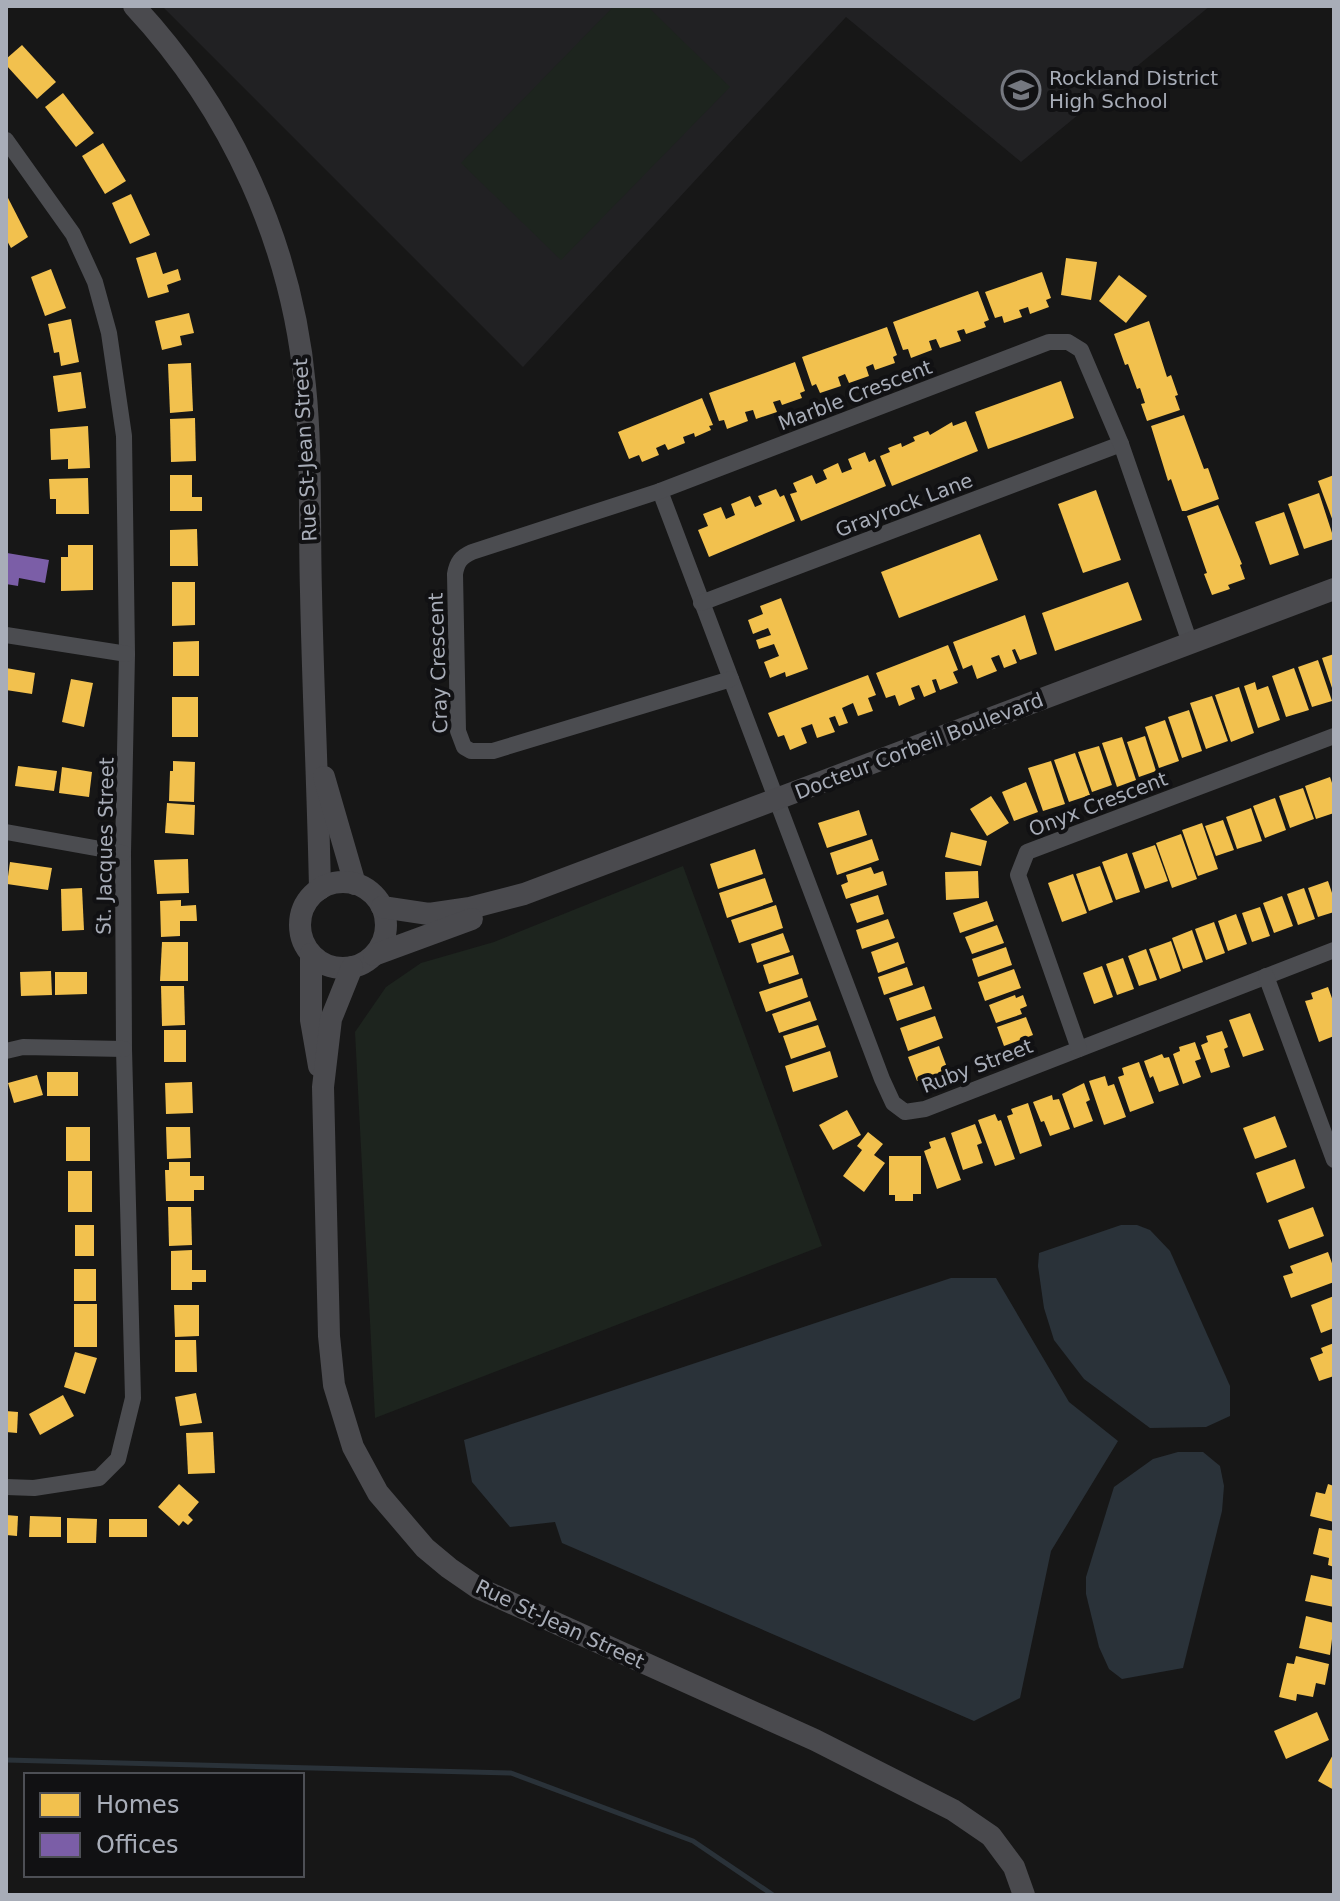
<svg xmlns="http://www.w3.org/2000/svg" width="1340" height="1901" font-family="'DejaVu Sans',sans-serif">
  <rect width="100%" height="100%" fill="#171717"/>
  <!-- built -->
  <path fill="#212123" d="M162,6H1210L1021,162L846,17L523,367Z"/>
  <!-- green -->
  <g fill="#1d241e">
    <path d="M614,6H647L730,87L561,260L461,163Z"/>
    <path d="M683,866L822,1246L375,1418L355,1032L386,987L421,963L494,942Z"/>
  </g>
  <!-- water -->
  <g fill="#2a3239">
    <path d="M1121,1225H1137L1150,1230L1170,1251L1230,1386V1416L1206,1427L1150,1428L1084,1379L1054,1340L1044,1308L1038,1266L1039,1253Z"/>
    <path d="M951,1278H996L1069,1402L1118,1441L1051,1551L1020,1698L974,1721L562,1543L555,1522L510,1527L472,1482L464,1440Z"/>
    <path d="M1178,1452H1203L1220,1466L1224,1486L1222,1511L1183,1668L1122,1679L1109,1669L1099,1647L1086,1594V1577L1114,1487L1153,1459Z"/>
  </g>
  <!-- homes -->
  <g fill="#f2c14e">
    <path d="M22,45L56,82L37,99L6,65V59Z"/>
    <path d="M63,93L94,133L76,147L45,107Z"/>
    <path d="M103,143L126,181L105,194L82,156Z"/>
    <path d="M6,194L28,237L11,248L6,239Z"/>
    <path d="M131,194L150,235L130,244L112,203Z"/>
    <path d="M156,252L163,274L178,269L181,280L167,285L169,292L148,298L136,258Z"/>
    <path d="M1066,258L1097,262L1091,300L1061,295Z"/>
    <path d="M51,269L66,308L45,316L31,277Z"/>
    <path d="M1042,272L1051,298L1046,300L1049,307L1030,314L1028,307L1019,310L1022,317L1004,323L1002,316L995,318L985,292Z"/>
    <path d="M1119,275L1147,296L1126,323L1099,301Z"/>
    <path d="M978,291L989,320L984,322L986,327L966,334L964,329L957,331L961,341L940,348L936,339L929,341L932,350L911,358L908,349L903,350L893,322Z"/>
    <path d="M189,313L194,333L180,336L182,345L162,350L155,321Z"/>
    <path d="M71,319L79,362L61,366L59,352L54,353L48,324Z"/>
    <path d="M1149,321L1167,377L1171,375L1178,395L1175,396L1180,410L1147,421L1141,404L1145,403L1140,388L1137,389L1128,364L1125,365L1114,334Z"/>
    <path d="M887,327L897,355L893,357L895,363L875,370L873,364L866,367L869,376L849,383L845,374L838,377L841,386L820,393L816,384L812,386L802,357Z"/>
    <path d="M795,362L805,391L800,393L802,398L782,405L780,400L773,402L777,412L756,419L753,410L745,412L748,421L727,429L724,420L719,421L709,393Z"/>
    <path d="M191,363L193,411L170,413L168,364Z"/>
    <path d="M81,372L86,408L58,412L53,376Z"/>
    <path d="M1061,381L1074,418L988,449L975,412Z"/>
    <path d="M702,398L713,425L709,426L711,430L695,437L694,433L683,437L685,443L668,450L665,444L656,448L659,455L642,462L639,455L629,459L618,432Z"/>
    <path d="M1184,415L1204,469L1208,468L1219,499L1186,511H1182L1171,479L1168,481L1151,426Z"/>
    <path d="M195,418L196,461L171,462L170,419Z"/>
    <path d="M966,421L978,451L892,486L880,456L890,452L888,448L901,443L902,447L915,441L913,437L928,431L930,435L952,422L953,426Z"/>
    <path d="M88,426L90,468L68,469V459L51,460L50,429Z"/>
    <path d="M865,452L869,462L875,459L886,486L801,521L790,494L797,492L793,483L812,475L816,484L827,479L823,470L838,463L842,473L852,469L848,459Z"/>
    <path d="M170,475H192V497H202V511H170Z"/>
    <path d="M1334,475V524L1318,481Z"/>
    <path d="M88,478L89,514H56V499H50L49,479Z"/>
    <path d="M776,489L780,497L784,495L795,521L709,557L698,530L708,526L703,514L721,507L726,519L735,515L731,504L750,496L755,507L762,504L758,496Z"/>
    <path d="M1096,490L1121,560L1083,573L1058,504Z"/>
    <path d="M1319,493L1334,539L1304,549L1288,504Z"/>
    <path d="M1218,505L1242,564L1240,565L1245,579L1228,585L1230,589L1212,595L1204,574L1207,573L1187,516Z"/>
    <path d="M1284,512L1299,555L1270,565L1255,522Z"/>
    <path d="M197,529L198,566H170V530Z"/>
    <path d="M980,534L998,580L899,618L881,572Z"/>
    <path d="M68,545H93V590L61,591V557H68Z"/>
    <path d="M172,582H195V625L172,626Z"/>
    <path d="M1128,582L1142,620L1055,651L1042,613Z"/>
    <path d="M781,598L808,669L786,677L785,672L770,678L764,662L779,656L774,644L759,649L756,640L771,635L768,628L753,634L748,620L763,614L760,606Z"/>
    <path d="M1025,615L1037,654L1020,660L1015,649L1012,650L1017,663L1004,668L999,655L991,658L997,671L977,679L972,665L963,669L953,642Z"/>
    <path d="M199,641V676H173V642Z"/>
    <path d="M948,645L958,670L953,672L958,683L940,690L936,679L932,680L936,692L924,697L919,685L911,688L915,699L899,706L895,695L886,698L876,673Z"/>
    <path d="M1334,654V691H1333L1322,658Z"/>
    <path d="M1318,660L1332,701L1312,707L1298,667Z"/>
    <path d="M6,668L35,673L32,694L6,690Z"/>
    <path d="M1294,668L1309,710L1286,717L1272,676Z"/>
    <path d="M868,675L876,695L868,698L873,711L858,716L853,703L842,708L848,723L839,726L835,716L829,718L835,732L817,738L812,724L801,728L807,743L790,750L784,735L778,737L768,713Z"/>
    <path d="M71,679L93,683L84,727L62,722Z"/>
    <path d="M1255,682L1257,690L1268,686L1280,720L1258,728L1244,686Z"/>
    <path d="M1239,687L1254,733L1231,742L1215,695Z"/>
    <path d="M1212,696L1228,741L1206,749L1190,703Z"/>
    <rect x="172" y="697" width="26" height="40"/>
    <path d="M1189,710L1202,751L1182,758L1168,717Z"/>
    <path d="M1165,720L1179,761L1159,768L1145,727Z"/>
    <path d="M1145,736L1156,771L1139,777L1127,742Z"/>
    <path d="M1122,737L1136,780L1117,787L1102,743Z"/>
    <path d="M1099,746L1112,785L1092,792L1078,752Z"/>
    <path d="M1075,753L1090,795L1069,802L1054,760Z"/>
    <path d="M173,761L195,762L194,802L169,801L170,771H173Z"/>
    <path d="M1051,761L1065,804L1043,811L1028,768Z"/>
    <path d="M18,766L57,771L54,791L15,786Z"/>
    <path d="M62,767L92,772L89,797L59,793Z"/>
    <path d="M1330,777L1334,789V813L1316,819L1305,786Z"/>
    <path d="M1026,782L1038,812L1014,821L1002,792Z"/>
    <path d="M1303,788L1314,819L1290,828L1279,796Z"/>
    <path d="M991,796L1009,823L987,836L970,809Z"/>
    <path d="M1275,798L1286,830L1265,838L1253,806Z"/>
    <path d="M167,803L195,805L194,835L165,833Z"/>
    <path d="M1251,808L1262,841L1237,849L1226,817Z"/>
    <path d="M859,810L867,835L827,848L818,823Z"/>
    <path d="M1223,820L1234,850L1216,856L1205,826Z"/>
    <path d="M1202,823L1218,869L1198,876L1182,830Z"/>
    <path d="M951,832L987,841L981,866L945,857Z"/>
    <path d="M1181,834L1197,879L1172,888L1156,843Z"/>
    <path d="M872,839L879,860L837,875L830,853Z"/>
    <path d="M1155,845L1168,881L1145,889L1132,853Z"/>
    <path d="M755,849L763,874L718,889L710,864Z"/>
    <path d="M1127,853L1140,892L1116,900L1102,862Z"/>
    <path d="M188,859L189,893L157,894L154,860Z"/>
    <path d="M10,862L52,868L48,890L7,884Z"/>
    <path d="M1100,866L1113,902L1089,911L1076,874Z"/>
    <path d="M871,867L874,874L883,871L887,885L846,899L841,885L848,882L846,875Z"/>
    <path d="M978,871L979,898L946,900L945,872Z"/>
    <path d="M1073,874L1087,913L1062,922L1048,883Z"/>
    <path d="M765,878L773,902L727,918L719,893Z"/>
    <path d="M1328,881L1334,899V912L1318,917L1308,888Z"/>
    <path d="M82,888L84,930L62,931L61,889Z"/>
    <path d="M1304,888L1315,919L1298,925L1287,894Z"/>
    <path d="M878,895L884,914L857,923L850,904Z"/>
    <path d="M1282,896L1293,926L1274,933L1263,903Z"/>
    <path d="M181,900V906L196,905L197,921H180V936L161,937L160,901Z"/>
    <path d="M987,901L994,921L960,933L953,913Z"/>
    <path d="M776,905L783,928L739,943L731,920Z"/>
    <path d="M1260,907L1270,936L1252,942L1242,913Z"/>
    <path d="M1236,914L1247,944L1228,951L1218,921Z"/>
    <path d="M888,919L895,938L862,949L856,930Z"/>
    <path d="M1214,922L1225,953L1206,960L1195,929Z"/>
    <path d="M997,925L1004,943L972,954L965,937Z"/>
    <path d="M1192,930L1203,962L1183,969L1172,938Z"/>
    <path d="M783,933L790,952L757,963L751,944Z"/>
    <path d="M1171,941L1181,971L1160,979L1149,949Z"/>
    <path d="M162,942H188V981H160Z"/>
    <path d="M898,942L905,963L878,973L871,952Z"/>
    <path d="M1006,947L1012,965L978,977L972,959Z"/>
    <path d="M1146,949L1157,980L1139,986L1128,956Z"/>
    <path d="M793,955L799,974L769,984L763,965Z"/>
    <path d="M1123,958L1134,989L1117,995L1106,964Z"/>
    <path d="M1102,966L1113,997L1094,1004L1083,973Z"/>
    <path d="M907,967L913,985L884,995L878,977Z"/>
    <path d="M1014,969L1021,988L985,1001L978,982Z"/>
    <path d="M51,971L52,995L21,996L20,972Z"/>
    <path d="M55,972H87V994L55,995Z"/>
    <path d="M802,978L808,997L766,1012L759,992Z"/>
    <path d="M161,986H184L185,1025L162,1026Z"/>
    <path d="M924,986L932,1009L897,1021L889,998Z"/>
    <path d="M1328,987L1334,1004L1332,1005L1334,1036L1319,1042L1305,1001L1313,999L1311,993Z"/>
    <path d="M1015,995L1016,998L1023,995L1027,1006L1020,1009L1022,1014L996,1023L989,1005Z"/>
    <path d="M810,1001L817,1020L779,1033L772,1014Z"/>
    <path d="M1250,1013L1264,1050L1243,1057L1229,1020Z"/>
    <path d="M935,1016L943,1038L908,1051L900,1028Z"/>
    <path d="M1026,1017L1033,1035L1004,1046L997,1027Z"/>
    <path d="M818,1025L826,1047L791,1059L783,1036Z"/>
    <rect x="164" y="1030" width="22" height="32"/>
    <path d="M1222,1031L1228,1047L1224,1049L1230,1067L1211,1073L1201,1045L1208,1042L1206,1036Z"/>
    <path d="M1195,1042L1201,1059L1195,1061L1201,1077L1183,1084L1173,1054L1180,1051L1179,1047Z"/>
    <path d="M939,1046L948,1070L917,1081L908,1057Z"/>
    <path d="M830,1051L838,1077L793,1092L785,1066Z"/>
    <path d="M1162,1054L1164,1058L1169,1057L1179,1085L1159,1092L1153,1076L1150,1078L1144,1061Z"/>
    <path d="M1139,1062L1154,1103L1130,1112L1118,1077L1124,1075L1122,1068Z"/>
    <rect x="47" y="1072" width="31" height="24"/>
    <path d="M37,1075L43,1095L14,1103L8,1083Z"/>
    <path d="M1105,1076L1108,1086L1114,1084L1126,1117L1104,1125L1089,1081Z"/>
    <path d="M192,1082L193,1113L166,1114L165,1083Z"/>
    <path d="M1084,1083L1090,1100L1086,1102L1093,1121L1074,1128L1062,1094Z"/>
    <path d="M1052,1095L1053,1100L1059,1099L1070,1129L1050,1136L1044,1121L1041,1122L1033,1102Z"/>
    <path d="M1028,1103L1042,1146L1020,1154L1007,1116L1013,1114L1011,1109Z"/>
    <path d="M847,1110L861,1135L833,1150L819,1125Z"/>
    <path d="M995,1114L998,1121L1001,1120L1015,1159L995,1166L978,1120Z"/>
    <path d="M1275,1116L1287,1147L1255,1159L1243,1128Z"/>
    <path d="M975,1124L982,1143L977,1145L983,1163L963,1170L951,1133Z"/>
    <rect x="66" y="1127" width="24" height="34"/>
    <path d="M166,1127H190L191,1158L167,1159Z"/>
    <path d="M868,1132L883,1144L874,1155L885,1163L864,1192L843,1176L862,1150L857,1146Z"/>
    <path d="M945,1137L961,1180L937,1189L924,1151L931,1148L929,1142Z"/>
    <path d="M889,1156H921V1194H913V1201H895V1195H889Z"/>
    <path d="M1295,1159L1305,1188L1267,1203L1256,1173Z"/>
    <path d="M169,1162H190V1176H204V1190H194V1201H166L165,1170H169Z"/>
    <rect x="68" y="1171" width="24" height="41"/>
    <path d="M168,1207H191L192,1245L169,1246Z"/>
    <path d="M1313,1207L1324,1236L1289,1249L1278,1220Z"/>
    <rect x="75" y="1225" width="19" height="31"/>
    <path d="M192,1250V1270H206V1282H192V1290H171V1251Z"/>
    <path d="M1328,1252L1334,1269V1282L1291,1298L1283,1276L1293,1273L1290,1266Z"/>
    <rect x="74" y="1269" width="22" height="32"/>
    <path d="M1334,1296V1328L1321,1333L1311,1305Z"/>
    <rect x="74" y="1304" width="23" height="43"/>
    <path d="M174,1305H199V1336L175,1337Z"/>
    <path d="M175,1340H196L197,1372H175Z"/>
    <path d="M1334,1343V1376L1319,1381L1310,1358L1323,1353L1321,1348Z"/>
    <path d="M75,1352L97,1358L85,1394L64,1387Z"/>
    <path d="M196,1393L202,1423L180,1426L175,1397Z"/>
    <path d="M63,1395L74,1416L40,1435L29,1414Z"/>
    <path d="M6,1411L18,1412L17,1433L6,1432Z"/>
    <path d="M213,1432L215,1473L188,1474L186,1433Z"/>
    <path d="M179,1484L199,1502L188,1515L193,1520L188,1525L183,1521L179,1526L158,1507Z"/>
    <path d="M1328,1484L1334,1486V1522L1310,1516L1316,1492L1325,1494Z"/>
    <path d="M6,1515L18,1516L17,1536L6,1535Z"/>
    <path d="M30,1516L61,1517V1537H29Z"/>
    <path d="M67,1518L97,1519L96,1543H67Z"/>
    <rect x="109" y="1519" width="38" height="18"/>
    <path d="M1319,1528L1334,1531V1567L1328,1565L1329,1558L1313,1554Z"/>
    <path d="M1311,1575L1334,1580V1607L1305,1601Z"/>
    <path d="M1306,1616L1334,1623L1330,1655L1299,1648Z"/>
    <path d="M1296,1656L1329,1664L1325,1685L1316,1683L1313,1697L1297,1694L1296,1701L1279,1697L1287,1663L1294,1664Z"/>
    <path d="M1317,1712L1329,1740L1286,1759L1274,1731Z"/>
    <path d="M1334,1753V1790L1318,1781Z"/>
  </g>
  <!-- offices -->
  <path fill="#7b5ea7" d="M7,553L49,560L45,583L19,578L18,586L6,584Z"/>
  <g fill="none" stroke-linecap="round" stroke-linejoin="round">
    <!-- stream -->
    <path stroke="#2a3239" stroke-width="5" d="M6,1760L511,1773L693,1841L773,1895"/>
    <!-- street -->
    <g stroke="#4b4c50" stroke-width="16">
      <path d="M6,140L73,234L95,282L109,333L124,436L127,654L123,853L124,1049L133,1398L118,1459L99,1478L34,1488L6,1487"/>
      <path d="M660,491L882,1079L893,1103L905,1112L925,1109L1334,950"/>
      <path d="M701,603L1121,444"/>
      <path d="M6,635L127,654"/>
      <path d="M731,679L493,751H471L464,747L458,731L455,574C457,562 461,557 472,552L660,491L1049,342H1068L1081,350L1121,444L1190,643"/>
      <path d="M6,832L123,853"/>
      <path d="M1266,976L1334,1160"/>
      <path d="M1079,1049L1018,875L1027,852L1334,736"/>
      <path d="M6,1051L23,1047L124,1049"/>
    </g>
    <!-- secondary -->
    <g stroke="#4a4a4e" stroke-width="22">
      <path d="M134,6C231,110 292,244 305,386C312,454 309,523 311,592C313,691 318,790 320,889"/>
      <path d="M324,777L355,884"/>
      <circle cx="343" cy="925" r="43"/>
      <path d="M382,907L429,914L470,908L524,894L1334,589"/>
      <path d="M311,954V1020L319,1066"/>
      <path d="M374,955L472,919"/>
      <path d="M352,967L331,1019L323,1087L329,1336L334,1385L353,1447L378,1493L425,1548L449,1568L478,1588L815,1740L953,1810L991,1836L1014,1867L1024,1895"/>
    </g>
  </g>
  <!-- icons -->
  <defs>
    <g id="school-ring" transform="scale(2)"><circle r="9.5" fill="#111113" stroke="#757880" stroke-width="1.5"/><path d="M0-5L7-2L0 1L-7-2ZM-4 1L0 2.5L4 1V4Q0 6-4 4Z" fill="#757880"/></g>
  </defs>
  <g fill-rule="evenodd">
    <use href="#school-ring" x="1021" y="90"/>
  </g>
  <g text-anchor="middle" stroke-width="8" stroke-linejoin="round" paint-order="stroke">
    <!-- poi labels -->
    <g font-size="20" fill="#a8adb8" stroke="#111113" text-anchor="start">
      <text x="1049" y="85">Rockland District<tspan x="1049" dy="23">High School</tspan></text>
    </g>
    <!-- street labels -->
    <g font-size="20" fill="#a8adb8" stroke="#111113">
      <text transform="translate(855 395) rotate(-21)" y="7">Marble Crescent</text>
      <text transform="translate(305 450) rotate(-93)" y="7">Rue St-Jean Street</text>
      <text transform="translate(904 505) rotate(-21)" y="7">Grayrock Lane</text>
      <text transform="translate(438 663) rotate(-92)" y="7">Cray Crescent</text>
      <text transform="translate(919 746) rotate(-21)" y="7">Docteur Corbeil Boulevard</text>
      <text transform="translate(1098 804) rotate(-21)" y="7">Onyx Crescent</text>
      <text transform="translate(105 846) rotate(-89)" y="7">St. Jacques Street</text>
      <text transform="translate(977 1066) rotate(-21)" y="7">Ruby Street</text>
      <text transform="translate(560 1624) rotate(25)" y="7">Rue St-Jean Street</text>
    </g>
  </g>
  <!-- border -->
  <rect width="1340" height="1901" fill="none" stroke="#a8adb8" stroke-width="16"/>
  <!-- legend -->
  <rect x="24" y="1773" width="280" height="104" fill="#111113" stroke="#4d4f55" stroke-width="2"/>
  <rect x="40" y="1793" width="40" height="24" fill="#f2c14e" stroke="#4d4f55" stroke-width="2"/>
  <text x="96" y="1813" font-size="24" fill="#a8adb8">Homes</text>
  <rect x="40" y="1833" width="40" height="24" fill="#7b5ea7" stroke="#4d4f55" stroke-width="2"/>
  <text x="96" y="1853" font-size="24" fill="#a8adb8">Offices</text>
</svg>
